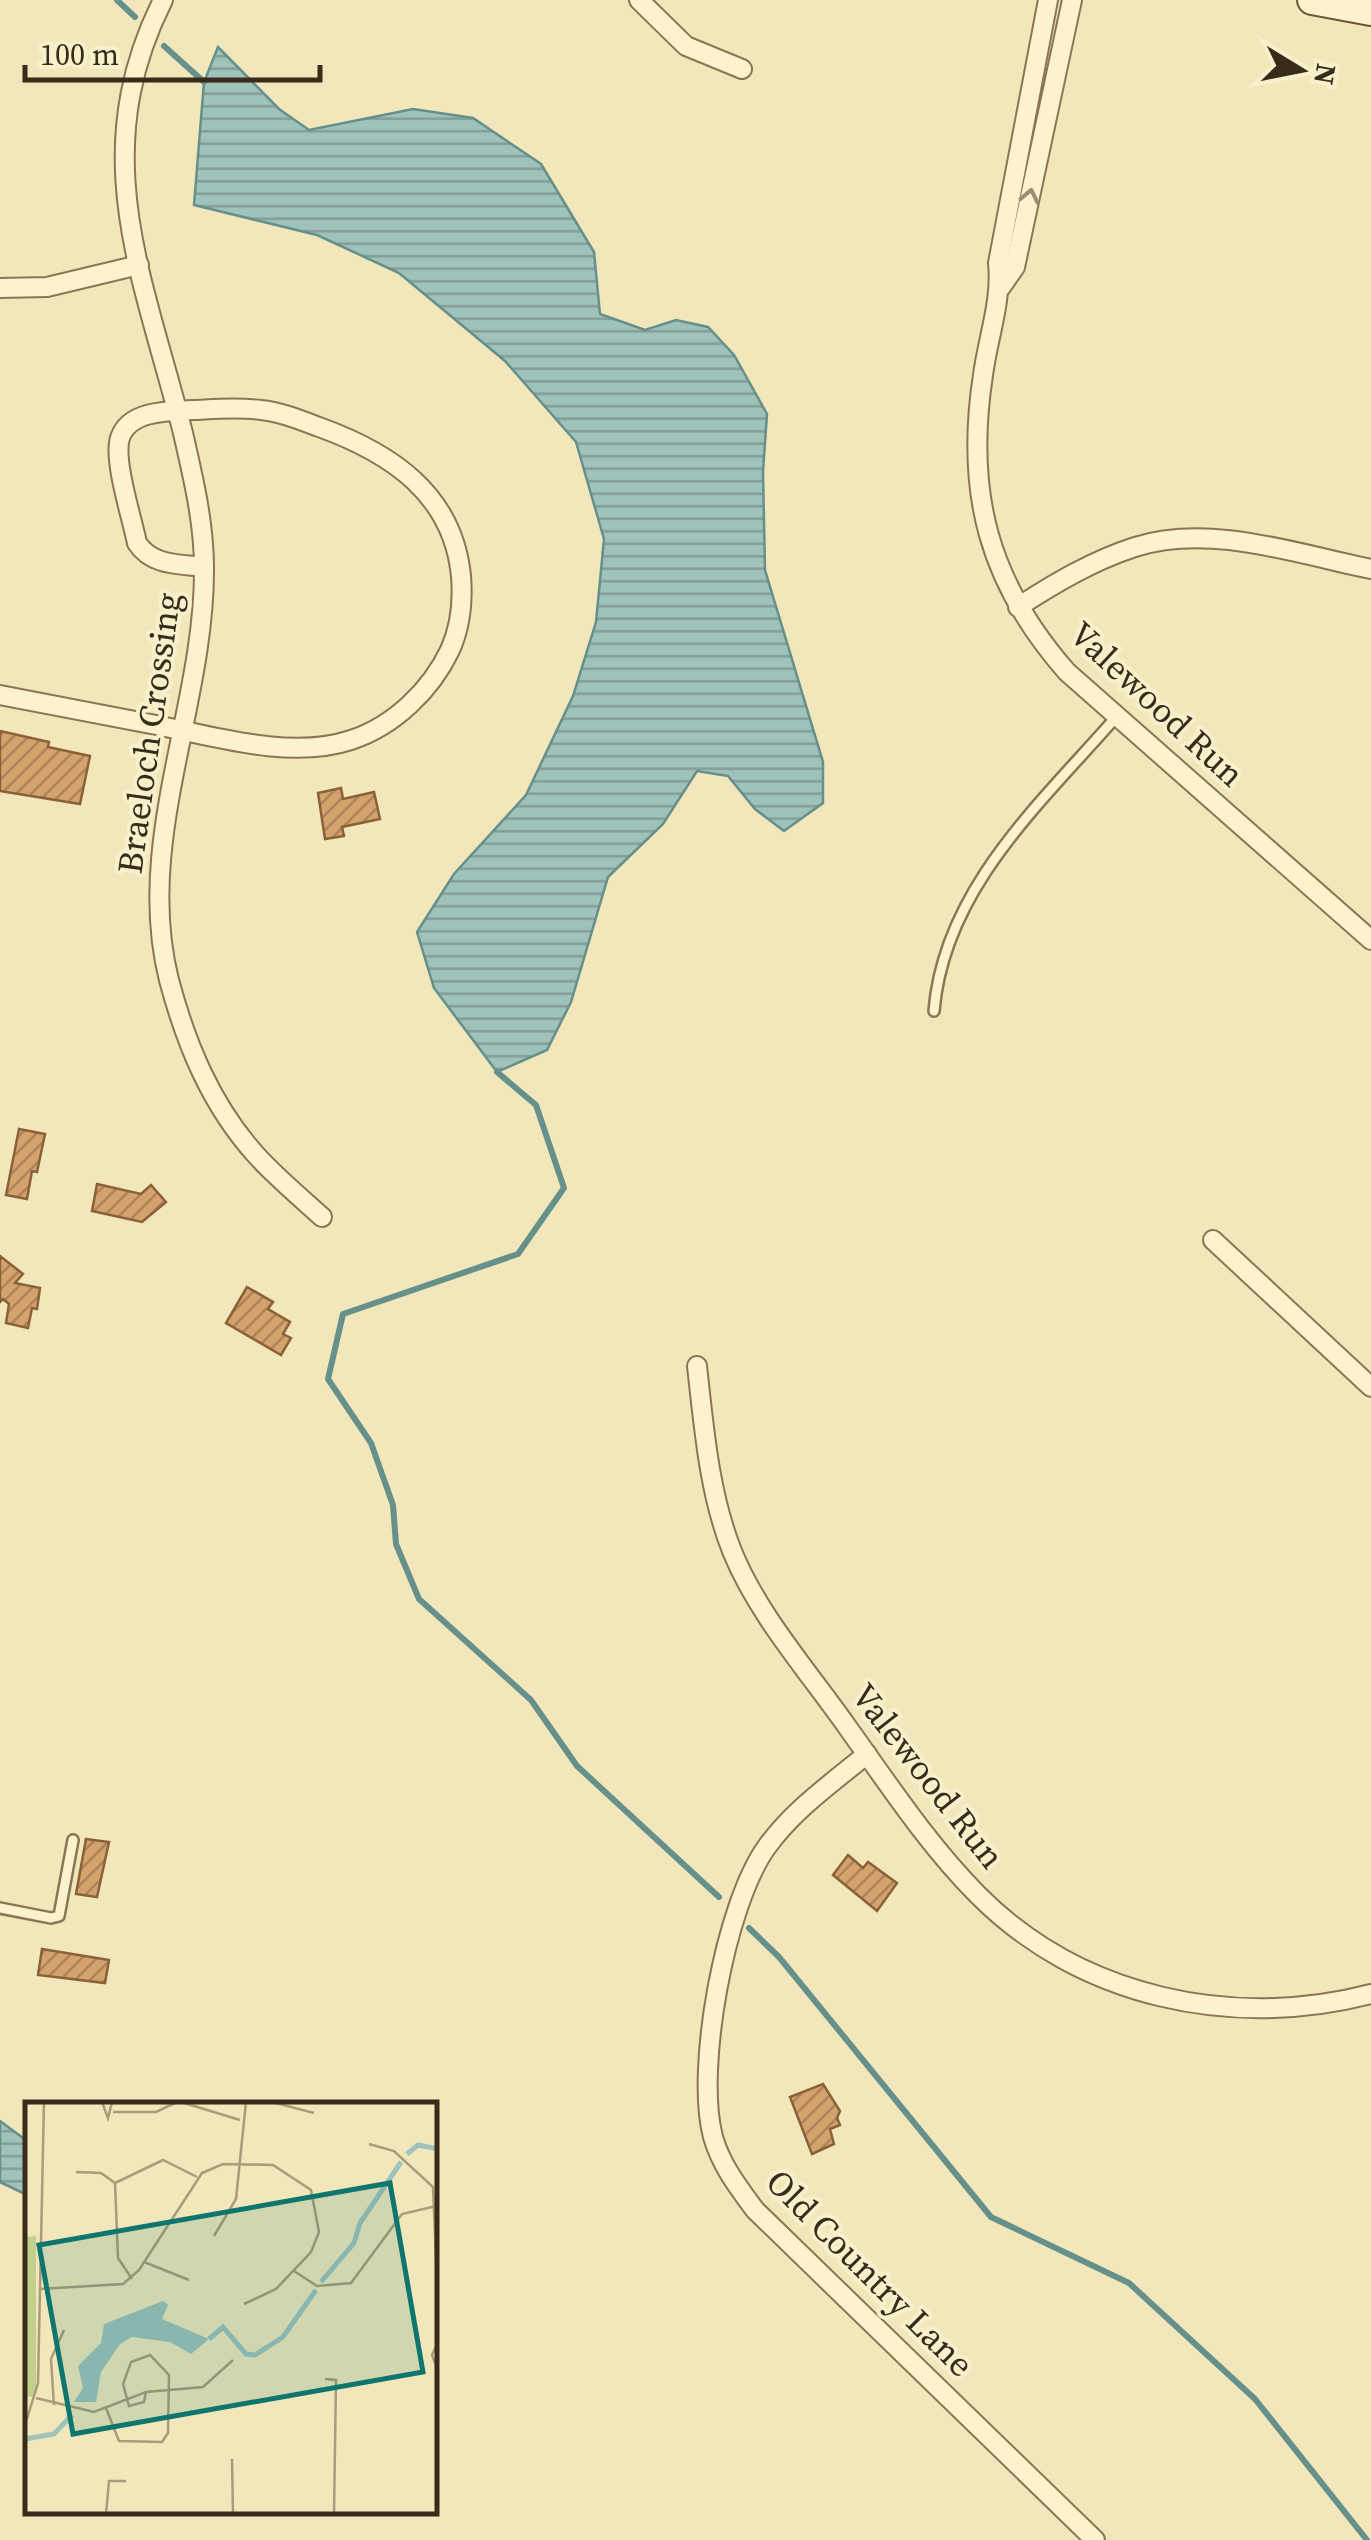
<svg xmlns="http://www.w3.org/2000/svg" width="1371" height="2540" font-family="'Source Serif 4',serif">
  <defs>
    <pattern id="water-rules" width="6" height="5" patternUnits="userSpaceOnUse" patternTransform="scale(2.5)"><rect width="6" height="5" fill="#9fc2bb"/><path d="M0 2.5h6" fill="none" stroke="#839e97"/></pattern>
    <pattern id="building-hatch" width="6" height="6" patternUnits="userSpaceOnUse" patternTransform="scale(2.5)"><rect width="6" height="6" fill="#d4a26d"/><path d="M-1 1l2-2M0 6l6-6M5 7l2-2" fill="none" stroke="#ad8459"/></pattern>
  </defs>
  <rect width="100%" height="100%" fill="#f2e7bb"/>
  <!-- water -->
  <g fill="url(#water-rules)" stroke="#66908a" stroke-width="2.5">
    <path d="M218,47L279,109L309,130L413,109L473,118L541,164L594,252L600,314L645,330L676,320L708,327L734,355L767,414L763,472L765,570L823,762V803L784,831L755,809L728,776L697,771L663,824L608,877L571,1002L547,1050L497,1072L434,988L417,932L454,874L526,795L573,696L596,622L604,539L576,442L505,361L399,273L317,235L194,205L204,82Z"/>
    <path d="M0,2121L27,2141V2195L0,2182Z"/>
  </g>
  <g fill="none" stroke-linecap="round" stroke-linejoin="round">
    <!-- stream -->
    <g stroke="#66908a" stroke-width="6">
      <path d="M117,0L135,17"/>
      <path d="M164,46L204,82"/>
      <path d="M497,1072L536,1105L564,1188L518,1254L343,1314L328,1379L371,1443L393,1505L396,1544L419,1599L531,1700L577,1766L719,1897"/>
      <path d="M749,1928L779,1957L991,2217L1129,2283L1255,2399L1367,2540"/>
    </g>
  </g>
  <!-- building -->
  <g fill="url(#building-hatch)" stroke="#8b6137" stroke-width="2.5">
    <path d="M0,731L49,742L48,747L90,756L80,804L0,791Z"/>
    <path d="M341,788L343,799L374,792L380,819L342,827L344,836L325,839L318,793Z"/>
    <path d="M19,1129L45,1134L37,1172L32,1171L27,1199L6,1195Z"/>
    <path d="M97,1184L141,1194L151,1185L166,1202L142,1222L92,1211Z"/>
    <path d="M0,1256L23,1274L15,1283L40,1288L37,1309L32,1308L28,1328L6,1323L9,1304L3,1299L0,1302Z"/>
    <path d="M247,1287L273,1302L268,1309L290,1322L283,1334L291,1338L281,1355L226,1323Z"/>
    <path d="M86,1839L109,1842L97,1897L76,1894Z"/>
    <path d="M848,1855L863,1868L868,1862L897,1883L877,1911L833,1875Z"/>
    <path d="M42,1949L109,1960L105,1983L38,1975Z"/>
    <path d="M823,2084L840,2111L837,2118L840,2125L830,2129L834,2144L812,2154L790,2097Z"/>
  </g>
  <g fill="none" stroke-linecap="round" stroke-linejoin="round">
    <!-- lane casing -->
    <g stroke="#8a7653" stroke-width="14">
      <g id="lane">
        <path d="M934,1011C944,889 1041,803 1117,716"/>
        <path d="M0,1908L51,1918L59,1916L73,1840"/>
      </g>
    </g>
    <!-- street casing -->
    <g stroke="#8a7653" stroke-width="22">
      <g id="street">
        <path d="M163,0C85,155 144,278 183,433C193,477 204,522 204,568C205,706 134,842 169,980C186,1044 211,1105 256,1155C276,1177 300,1197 322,1217"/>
        <path d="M639,0L686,46L742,69"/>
        <path d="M1048,0L998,263C1002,301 988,337 983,375C965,492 988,582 1067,672L1371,940"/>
        <path d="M1001,287L1015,267L1072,0"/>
        <path d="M0,288L47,287L139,265"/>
        <path d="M1018,607C1055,583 1092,561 1135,547C1210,523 1297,554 1371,569"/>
        <path d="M0,695C52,705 104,715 156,725C217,737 291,760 351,740C394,726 431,690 450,650C460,628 463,601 461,576C453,494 391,453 319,427C300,420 281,412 261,410C238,407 216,409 193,410C169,411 129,410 120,438C113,460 132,518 137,543C152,566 179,564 204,567"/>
        <path d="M1213,1240L1371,1387"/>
        <path d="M697,1366C704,1428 709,1493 732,1551C758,1615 808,1671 848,1728C889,1785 929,1846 978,1895C1080,1998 1234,2030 1371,1994"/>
        <path d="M867,1754C832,1783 793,1810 766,1848C725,1906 695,2069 713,2137C721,2165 738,2187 755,2210L1095,2540"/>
      </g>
    </g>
    <!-- secondary casing -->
    <g stroke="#6c5637" stroke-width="32">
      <path id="secondary" d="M1312,0L1371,11"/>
    </g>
    <!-- lane -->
    <use href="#lane" stroke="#fcf3ce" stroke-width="9"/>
    <!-- street -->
    <use href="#street" stroke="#fcf3ce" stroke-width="18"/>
    <!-- secondary -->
    <use href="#secondary" stroke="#fcf3ce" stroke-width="28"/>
  </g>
  <!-- one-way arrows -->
  <defs><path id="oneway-chevron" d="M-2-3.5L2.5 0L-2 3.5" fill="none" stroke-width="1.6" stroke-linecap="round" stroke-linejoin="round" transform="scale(2.5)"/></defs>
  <use stroke="#9a8f74" href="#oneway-chevron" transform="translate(1030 196) rotate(-78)"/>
  <g text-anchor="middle" stroke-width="8" stroke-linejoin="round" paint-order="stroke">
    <!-- street labels -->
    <g font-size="35" fill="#382b1a" stroke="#f8f0cb">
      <text transform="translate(1157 704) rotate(43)" y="12">Valewood Run</text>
      <text transform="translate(149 733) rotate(-82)" y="12">Braeloch Crossing</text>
      <text transform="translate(928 1776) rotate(52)" y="12">Valewood Run</text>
      <text transform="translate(870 2273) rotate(45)" y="12">Old Country Lane</text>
    </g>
  </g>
  <!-- overview -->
  <g transform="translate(25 2102)">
    <rect width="412" height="412" fill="#f2e7bb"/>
    <path d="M11,134V285L9,295L0,294V135Z" fill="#c2d08e"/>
    <path d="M138,199L143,203L137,217L184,237L166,252L145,240L107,235L95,242L76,270L71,300H49L58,286L53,264L76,241L79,222Z" fill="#9fc2bb"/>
    <path fill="none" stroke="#9fc2bb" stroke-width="5" d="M382,52L393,43L413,47M296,180L329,141L335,121L376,60M184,237L198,225L221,252L230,253L258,235L291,188M0,337L29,332L47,313"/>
    <path fill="none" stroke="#a89c7b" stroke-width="2.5" d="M77,0L83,16L87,0M156,0L215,18M247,0L289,11M88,10H131L152,0M344,42L369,49L408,85L413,204M51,70L76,71L90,81L93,156L107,177M90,81L138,58L172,75M189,134L211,97L221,0M119,160L164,178M269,169L292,184L326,181L377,112L411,104M15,187L98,182L114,168L177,71L198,62L248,63L286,88L294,130L286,150L251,187L219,202M413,240L407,253L413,269M300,277L311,278L309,412M11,296L69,310L121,290L178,285L208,258M29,303L26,257L39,228M81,306L94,339L137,340L143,331L144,273L125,253L106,260L98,282L104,304L119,300L121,290M0,323L13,281L19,0M207,357L208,412M81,412L84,379H101"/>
    <path fill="#0f766e" fill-opacity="0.15" stroke="#0f766e" stroke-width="5" d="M365,81L398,270L48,332L14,143Z"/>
    <rect width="412" height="412" fill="none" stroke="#382b1a" stroke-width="5"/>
  </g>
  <!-- north arrow -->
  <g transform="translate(1301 70) rotate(100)" stroke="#f8f0cb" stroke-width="8" paint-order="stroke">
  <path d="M0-8L18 38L0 25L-18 38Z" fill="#382b1a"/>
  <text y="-15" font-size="28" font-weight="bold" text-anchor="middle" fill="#382b1a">N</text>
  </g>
  <!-- scale -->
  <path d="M25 65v15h295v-15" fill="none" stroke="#382b1a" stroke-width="5"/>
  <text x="40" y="65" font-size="30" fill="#382b1a" stroke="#f8f0cb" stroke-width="8" paint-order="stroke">100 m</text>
</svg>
